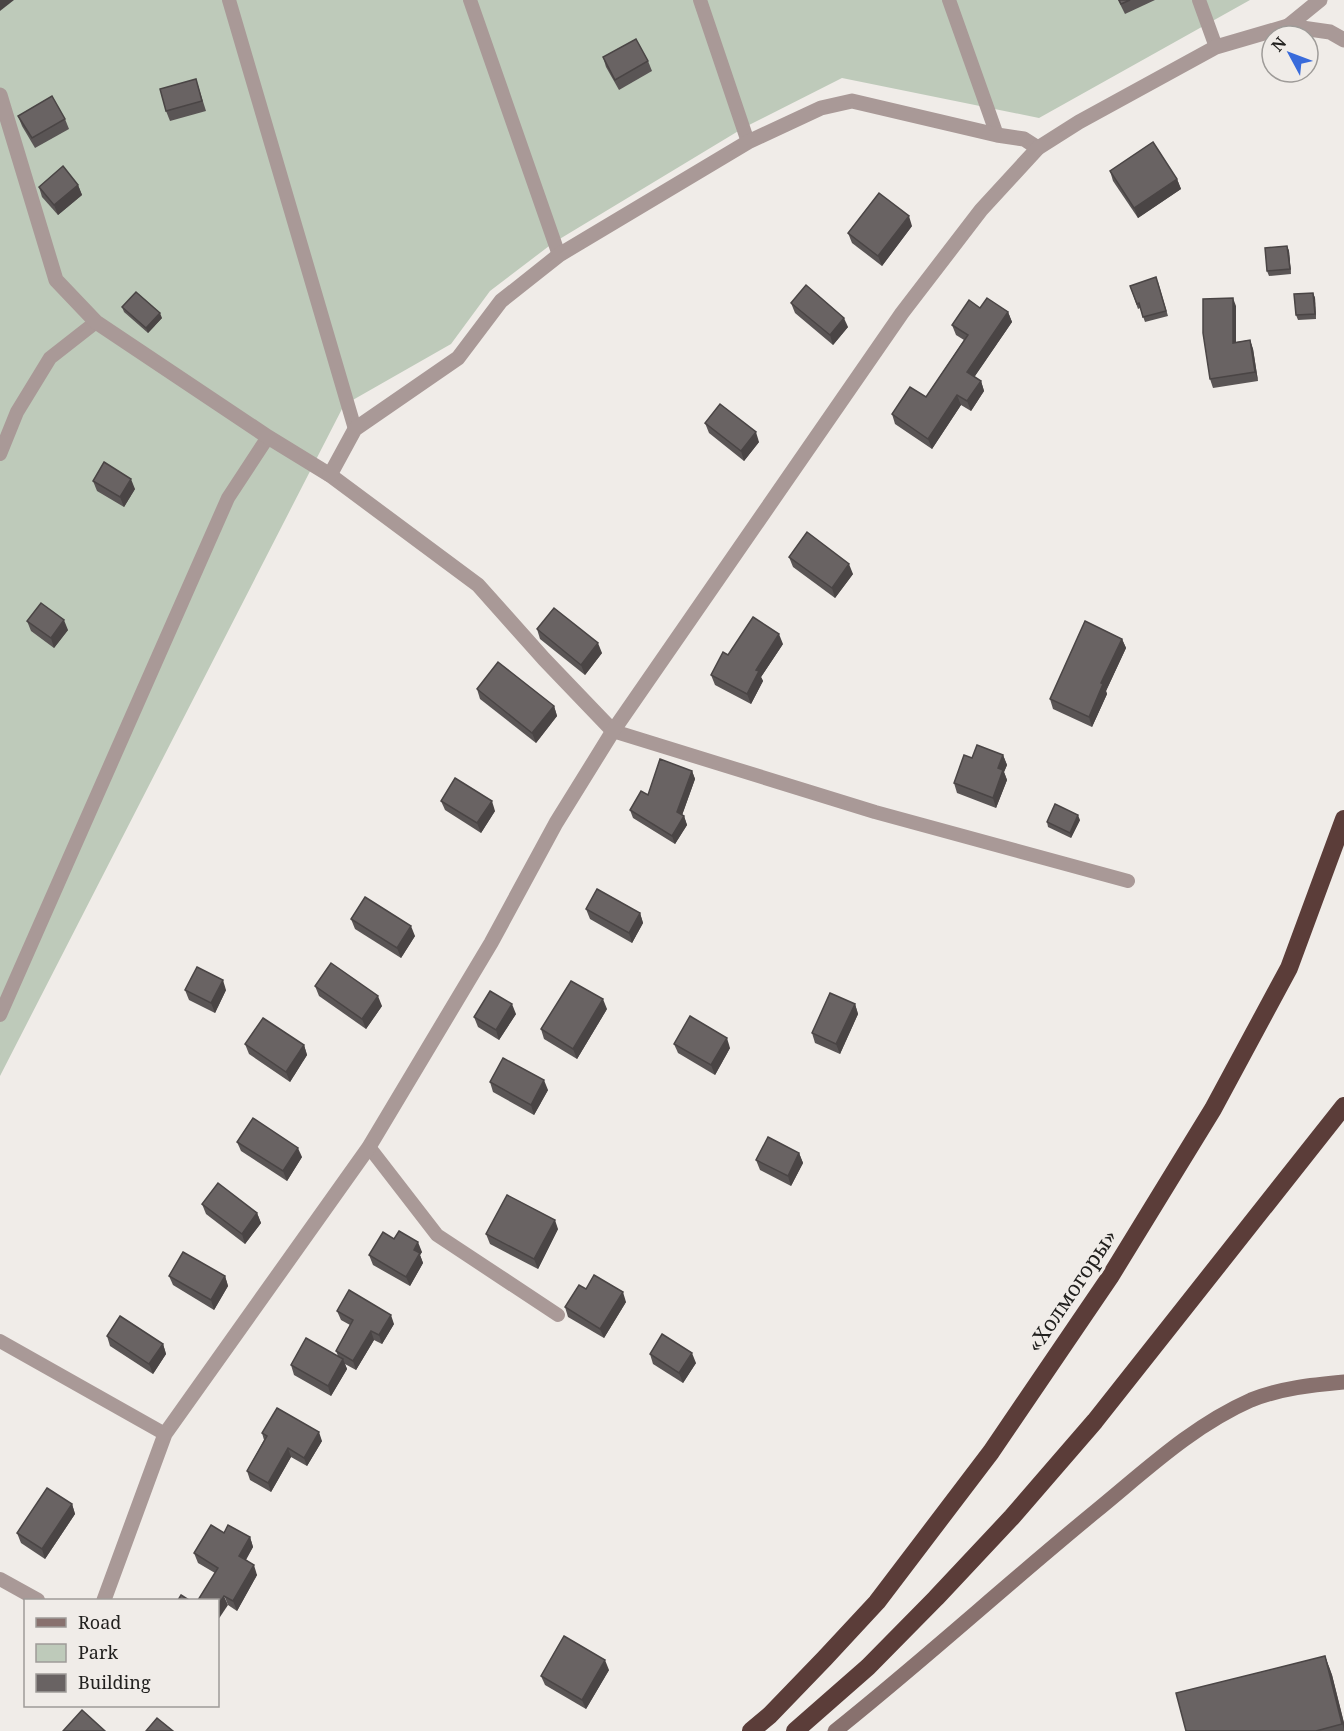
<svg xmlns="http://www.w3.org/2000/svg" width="1344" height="1731" font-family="'Noto Serif',serif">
  <rect width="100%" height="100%" fill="#f0ece8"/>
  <!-- green -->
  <path fill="#becaba" d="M0,0H1250L1039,118L842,78L745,127L553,243L490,291L451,344L344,405L0,1076Z"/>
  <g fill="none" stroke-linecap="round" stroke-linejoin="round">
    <!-- lane -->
    <g stroke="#a99997" stroke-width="14">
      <path d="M229,0L355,429"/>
      <path d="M470,0L559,255"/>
      <path d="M700,0L748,142"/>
      <path d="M949,0L997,135"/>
      <path d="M1199,0L1216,47"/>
      <path d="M0,454L17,412L50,358L96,322"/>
      <path d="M613,731L875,812L1128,881"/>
      <path d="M0,1015L228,498L268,437"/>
      <path d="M369,1147L437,1235L558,1315"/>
      <path d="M0,1341L165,1434"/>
      <path d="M0,1579L38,1600"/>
    </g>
    <!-- street -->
    <g stroke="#a99997" stroke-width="15">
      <path d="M1288,26L1320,0"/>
      <path d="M0,95L56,280L96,322L268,437L330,475L478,585L544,659L613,731"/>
      <path d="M330,475L355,429L458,358L501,301L559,255L748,142L821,108L852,101L997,135L1024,139L1038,148"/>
      <path d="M104,1600L165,1434L369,1147L491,943L556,823L613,731L902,313L981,210L1038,148L1079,122L1216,47L1288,26L1330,32L1344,40"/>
    </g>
    <!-- secondary -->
    <path stroke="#88716e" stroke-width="15" d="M835,1731C924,1660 1008,1583 1096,1511C1145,1471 1192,1426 1251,1400C1281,1388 1312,1385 1344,1382"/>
    <!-- highway -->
    <g stroke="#5b3d39" stroke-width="18">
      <path d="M751,1731L770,1715L825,1658L877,1602L991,1452L1110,1277L1213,1109L1289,968L1344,819"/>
      <path d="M795,1731L868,1667L936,1598L1012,1517L1095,1421L1344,1106"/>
    </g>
  </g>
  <!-- wall -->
  <g fill="#5a5555">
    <path d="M1118,0H1155L1125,14Z"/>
    <path d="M603,57L648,61L652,71L619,90L606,67Z"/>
    <path d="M196,79L206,111L170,121L166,111Z"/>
    <path d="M18,116L65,119L69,129L35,148L22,126Z"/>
    <path d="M1110,171L1177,179L1181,189L1138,218L1113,181Z"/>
    <path d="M78,185L82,195L58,215L42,197L39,187Z"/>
    <path d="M912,226L882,266L852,243L848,233Z"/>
    <path d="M1287,246L1289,251L1291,274L1269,276L1267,271Z"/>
    <path d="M1158,282L1168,316L1145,322L1140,308L1138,309L1130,286Z"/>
    <path d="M1313,293L1315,298L1316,319L1298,320L1296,315Z"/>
    <path d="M791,303L848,327L833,345L795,313Z"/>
    <path d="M1236,306V342L1250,340L1253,349L1258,381L1213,388L1210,379Z"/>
    <path d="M122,307L162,318L148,333L124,312Z"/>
    <path d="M980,308L1008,312L1012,322L974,377L981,381L984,391L971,411L961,405L932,449L895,424L892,414L926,397L964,340L956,335L952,325Z"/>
    <path d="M705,423L759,442L744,461L709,433Z"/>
    <path d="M93,481L135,489L124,507L97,491Z"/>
    <path d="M789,557L853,574L835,598L793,567Z"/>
    <path d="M27,621L68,630L54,648L31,631Z"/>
    <path d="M537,629L602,653L585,675L540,639Z"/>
    <path d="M1122,639L1126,648L1106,691L1107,694L1092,727L1053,709L1050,699Z"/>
    <path d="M783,644L761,677L763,681L751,704L715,685L711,675L728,655Z"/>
    <path d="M477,689L554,706L557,716L536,743L480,699Z"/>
    <path d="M1003,755L1007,765L1004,772L1007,780L996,808L957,793L954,783L972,758Z"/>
    <path d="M692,771L695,779L682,815L684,816L687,825L675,844L633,818L630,810L648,795Z"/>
    <path d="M441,801L495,811L481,833L445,810Z"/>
    <path d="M1080,820L1071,838L1048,827L1047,822Z"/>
    <path d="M586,909L640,913L643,923L632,943L590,919Z"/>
    <path d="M351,919L415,936L401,958L355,929Z"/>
    <path d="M315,986L382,1006L366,1029L319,996Z"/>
    <path d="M185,990H226L215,1013L189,1000Z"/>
    <path d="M855,1004L858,1014L840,1054L815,1043L812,1033Z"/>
    <path d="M607,1009L577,1059L544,1039L541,1029Z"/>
    <path d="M516,1014L499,1040L478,1027L474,1017Z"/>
    <path d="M245,1044L304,1045L307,1055L290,1082L249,1054Z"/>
    <path d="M674,1044L730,1048L715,1075L678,1053Z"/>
    <path d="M490,1082L548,1090L534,1115L493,1092Z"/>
    <path d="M237,1142L302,1157L287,1181L241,1151Z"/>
    <path d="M799,1153L803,1163L791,1186L760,1170L756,1160Z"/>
    <path d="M202,1204L257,1213L261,1223L245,1244L206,1214Z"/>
    <path d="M558,1229L538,1269L490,1244L486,1234Z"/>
    <path d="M394,1239L422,1252L420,1255L423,1263L410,1286L373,1265L369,1255Z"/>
    <path d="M169,1276H225L228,1286L214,1310L173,1285Z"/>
    <path d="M586,1289L626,1302L604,1338L568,1317L565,1307Z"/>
    <path d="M337,1311L394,1324L382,1344L374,1340L356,1370L345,1364L347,1369L331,1396L294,1375L291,1365L338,1356L336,1351L350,1325L341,1320Z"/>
    <path d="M107,1336L163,1344L166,1354L153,1374L110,1346Z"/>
    <path d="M650,1354L696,1363L683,1383L653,1364Z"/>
    <path d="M262,1433L322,1441L307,1466L291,1457L271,1492L250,1480L247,1471L264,1440Z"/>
    <path d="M72,1504L75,1514L45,1559L21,1543L17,1533Z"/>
    <path d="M224,1533L250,1537L253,1547L246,1560L257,1575L237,1611L228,1605L215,1573L198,1563L194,1553Z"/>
    <path d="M1325,1656L1332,1675L1344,1723V1731H1186Z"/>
    <path d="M609,1670L586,1709L545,1685L541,1676Z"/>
  </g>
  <!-- shaded-wall -->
  <g fill="#4a4545">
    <path d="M0,0H14L0,11Z"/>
    <path d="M1177,179L1181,189L1138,218L1134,208Z"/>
    <path d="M78,185L82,195L58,215L54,205Z"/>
    <path d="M909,216L912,226L882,266L878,256Z"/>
    <path d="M1287,246L1289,251L1291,274L1290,269Z"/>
    <path d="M1313,293L1315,298L1316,319L1315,314Z"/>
    <path d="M1233,298L1236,306V351L1233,343Z"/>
    <path d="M1008,312L1012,322L971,382L967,372Z"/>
    <path d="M160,313L162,318L148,333L146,328Z"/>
    <path d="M844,318L848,327L833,345L830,335Z"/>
    <path d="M1250,340L1253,349L1258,381L1255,372Z"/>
    <path d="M981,381L984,391L971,411L967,401Z"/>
    <path d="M957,395L961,405L932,449L928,439Z"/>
    <path d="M756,432L759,442L744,461L741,451Z"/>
    <path d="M131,479L135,489L124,507L120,497Z"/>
    <path d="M849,564L853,574L835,598L832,588Z"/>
    <path d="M64,620L68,630L54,648L51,638Z"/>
    <path d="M779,634L783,644L761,677L763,681L751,704L747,694L756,670Z"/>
    <path d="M1122,639L1126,648L1106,691L1107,694L1092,727L1089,717L1101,683Z"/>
    <path d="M598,643L602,653L585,675L581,665Z"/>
    <path d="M554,706L557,716L536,743L532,733Z"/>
    <path d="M1003,755L1007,765L1004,772L1007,780L996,808L993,798L998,768Z"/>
    <path d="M692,771L695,779L680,821L677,812Z"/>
    <path d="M492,801L495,811L481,833L477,823Z"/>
    <path d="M1078,815L1080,820L1071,838L1070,833Z"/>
    <path d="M684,816L687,825L675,844L672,836Z"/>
    <path d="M640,913L643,923L632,943L629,933Z"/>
    <path d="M411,926L415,936L401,958L397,948Z"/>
    <path d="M223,980L226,990L215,1013L211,1003Z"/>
    <path d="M378,996L382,1006L366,1029L362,1019Z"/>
    <path d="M603,999L607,1009L577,1059L573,1049Z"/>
    <path d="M512,1004L516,1014L499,1040L496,1030Z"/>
    <path d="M855,1004L858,1014L840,1054L836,1044Z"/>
    <path d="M727,1038L730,1048L715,1075L711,1065Z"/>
    <path d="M304,1045L307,1055L290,1082L286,1072Z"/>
    <path d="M544,1080L548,1090L534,1115L531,1105Z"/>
    <path d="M298,1148L302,1157L287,1181L283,1171Z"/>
    <path d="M799,1153L803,1163L791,1186L788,1176Z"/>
    <path d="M257,1213L261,1223L245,1244L242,1234Z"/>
    <path d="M555,1220L558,1229L538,1269L534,1259Z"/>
    <path d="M418,1242L422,1252L420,1255L423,1263L410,1286L406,1277L414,1250Z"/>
    <path d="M225,1276L228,1286L214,1310L211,1300Z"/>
    <path d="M623,1292L626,1302L604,1338L600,1329Z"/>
    <path d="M391,1315L394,1324L382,1344L379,1335Z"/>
    <path d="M371,1331L374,1340L356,1370L353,1361Z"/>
    <path d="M163,1344L166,1354L153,1374L149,1364Z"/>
    <path d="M692,1353L696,1363L683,1383L679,1373Z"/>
    <path d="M343,1359L347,1369L331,1396L328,1386Z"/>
    <path d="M319,1432L322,1441L307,1466L304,1458Z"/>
    <path d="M288,1448L291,1457L271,1492L268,1483Z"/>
    <path d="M72,1504L75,1514L45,1559L42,1549Z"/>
    <path d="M250,1537L253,1547L242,1566L239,1556Z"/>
    <path d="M254,1565L257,1575L237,1611L233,1601Z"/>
    <path d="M224,1596L228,1605L218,1620V1605Z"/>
    <path d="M1325,1656L1332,1675L1344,1723V1730Z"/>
    <path d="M605,1660L609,1670L586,1709L582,1700Z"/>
  </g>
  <!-- building -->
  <g fill="#696363" stroke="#4a4545" stroke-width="1.5">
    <path d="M1119,0H1130L1121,4Z"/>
    <path d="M636,39L648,61L615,80L603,57Z"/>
    <path d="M196,79L202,101L166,111L160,89Z"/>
    <path d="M52,96L65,119L32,138L18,116Z"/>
    <path d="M1153,142L1177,179L1134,208L1110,171Z"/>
    <path d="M63,166L78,185L54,205L39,187Z"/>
    <path d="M879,193L909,216L878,256L848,233Z"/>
    <path d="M1287,246L1290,269L1267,271L1265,248Z"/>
    <path d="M1156,277L1166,311L1143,317L1139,303L1137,304L1130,286Z"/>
    <path d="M806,285L844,318L830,335L791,303Z"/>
    <path d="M136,292L160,313L146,328L122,307Z"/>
    <path d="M1313,293L1315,314L1296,315L1294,294Z"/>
    <path d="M987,298L1008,312L967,372L981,381L967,401L957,395L928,439L892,414L910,387L926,397L968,335L952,325L969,300L980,308Z"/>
    <path d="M1233,298V343L1250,340L1255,372L1210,379L1203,333V299Z"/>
    <path d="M720,404L756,432L741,451L705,423Z"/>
    <path d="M104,462L131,479L120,497L93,481Z"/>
    <path d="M807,532L849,564L832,588L789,557Z"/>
    <path d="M41,603L64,620L51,638L27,621Z"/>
    <path d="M554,608L598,643L581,665L537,629Z"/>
    <path d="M753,617L779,634L756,670L759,671L747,694L711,675L723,652L728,655Z"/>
    <path d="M1085,621L1122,639L1101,683L1103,684L1089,717L1050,699Z"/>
    <path d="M498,662L554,706L532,733L477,689Z"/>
    <path d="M977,745L1003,755L998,768L1003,770L993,798L954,783L964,755L972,758Z"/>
    <path d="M660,759L692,771L677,812L684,816L672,836L630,810L641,791L648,795Z"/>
    <path d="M455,778L492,801L477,823L441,801Z"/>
    <path d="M1055,804L1078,815L1070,833L1047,822Z"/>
    <path d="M597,889L640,913L629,933L586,909Z"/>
    <path d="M365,897L411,926L397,948L351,919Z"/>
    <path d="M331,963L378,996L362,1019L315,986Z"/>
    <path d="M197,967L223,980L211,1003L185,990Z"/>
    <path d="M571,981L603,999L573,1049L541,1029Z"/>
    <path d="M490,991L512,1004L496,1030L474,1017Z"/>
    <path d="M830,993L855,1004L836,1044L812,1033Z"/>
    <path d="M690,1016L727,1038L711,1065L674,1044Z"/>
    <path d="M263,1018L304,1045L286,1072L245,1044Z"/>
    <path d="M503,1058L544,1080L531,1105L490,1082Z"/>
    <path d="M253,1118L298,1148L283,1171L237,1142Z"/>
    <path d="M768,1137L799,1153L788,1176L756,1160Z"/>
    <path d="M218,1183L257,1213L242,1234L202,1204Z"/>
    <path d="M507,1195L555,1220L534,1259L486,1234Z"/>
    <path d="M399,1231L418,1242L414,1250L420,1253L406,1277L369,1255L383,1232L394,1239Z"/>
    <path d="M183,1252L225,1276L211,1300L169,1276Z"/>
    <path d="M594,1275L623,1292L600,1329L565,1307L579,1285L586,1289Z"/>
    <path d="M349,1290L391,1315L379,1335L371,1331L353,1361L336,1351L353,1320L337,1311Z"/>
    <path d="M120,1316L163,1344L149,1364L107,1336Z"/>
    <path d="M662,1334L692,1353L679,1373L650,1354Z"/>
    <path d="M306,1338L343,1359L328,1386L291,1365Z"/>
    <path d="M277,1408L319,1432L304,1458L288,1448L268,1483L247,1471L267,1436L262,1433Z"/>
    <path d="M47,1488L72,1504L42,1549L17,1533Z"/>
    <path d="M211,1525L224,1533L228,1525L250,1537L239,1556L254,1565L233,1601L224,1596L218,1605V1600H198L218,1568L194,1553Z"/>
    <path d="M181,1595L189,1600H178Z"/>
    <path d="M564,1636L605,1660L582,1700L541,1676Z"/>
    <path d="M1325,1656L1342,1724L1316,1731H1186L1176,1693Z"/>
    <path d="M82,1710L105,1731H63Z"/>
    <path d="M157,1718L173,1731H146Z"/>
  </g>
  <g text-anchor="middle" stroke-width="6" stroke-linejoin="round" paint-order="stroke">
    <!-- street labels -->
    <g font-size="21" fill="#22211f" stroke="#f0ece8">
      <text transform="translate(1072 1291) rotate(-56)" y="7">«Холмогоры»</text>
    </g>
  </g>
  <!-- legend -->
  <rect x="24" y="1599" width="195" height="108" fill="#f0ece8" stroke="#9e9b98" stroke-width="1.5"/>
  <rect x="36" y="1618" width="30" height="9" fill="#88716e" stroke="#9e9b98" stroke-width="1.5"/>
  <text x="78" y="1629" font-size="18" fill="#22211f">Road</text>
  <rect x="36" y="1644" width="30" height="18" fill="#becaba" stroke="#9e9b98" stroke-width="1.5"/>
  <text x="78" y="1659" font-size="18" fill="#22211f">Park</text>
  <rect x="36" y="1674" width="30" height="18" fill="#696363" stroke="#9e9b98" stroke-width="1.5"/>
  <text x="78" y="1689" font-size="18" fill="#22211f">Building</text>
  <!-- north arrow -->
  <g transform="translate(1290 54) rotate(311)"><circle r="28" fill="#f0ece8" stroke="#9e9b98" stroke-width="1.5"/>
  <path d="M0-4.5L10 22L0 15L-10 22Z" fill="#396bdb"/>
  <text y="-9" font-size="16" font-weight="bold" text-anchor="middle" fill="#22211f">N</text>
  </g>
</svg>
